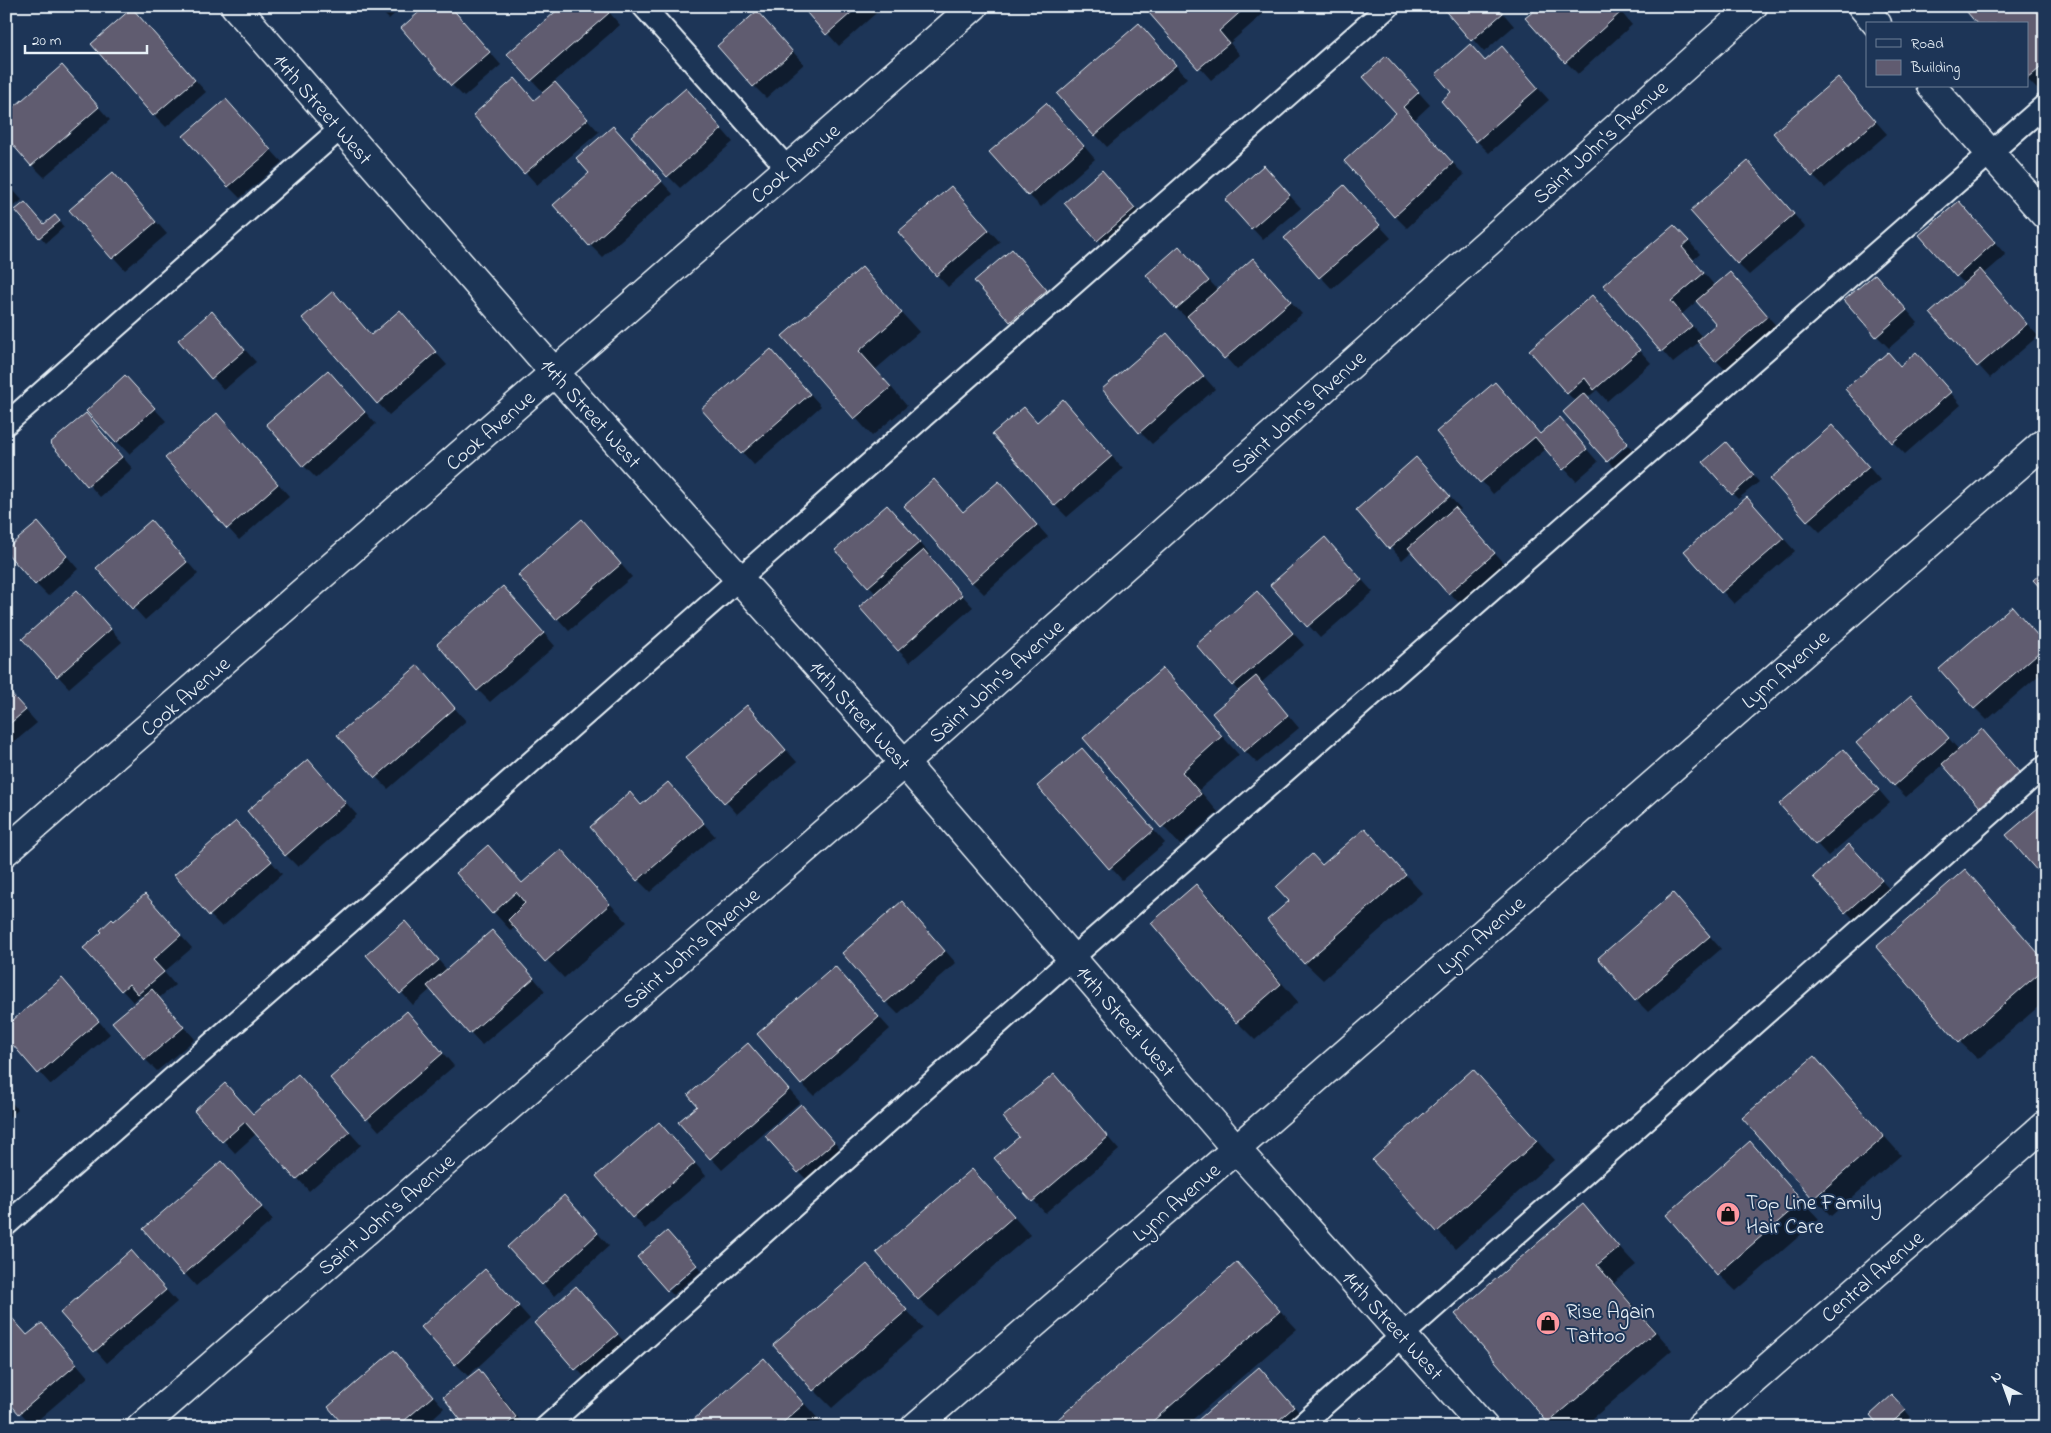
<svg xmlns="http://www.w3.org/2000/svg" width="2051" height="1433" font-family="'Indie Flower',sans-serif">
  <rect width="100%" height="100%" fill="#1d3557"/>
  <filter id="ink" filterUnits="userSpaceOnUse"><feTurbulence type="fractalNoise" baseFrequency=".02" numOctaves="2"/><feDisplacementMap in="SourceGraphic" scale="10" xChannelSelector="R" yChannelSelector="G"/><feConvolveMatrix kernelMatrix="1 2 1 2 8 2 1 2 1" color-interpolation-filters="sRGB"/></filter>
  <g filter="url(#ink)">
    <!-- shadow -->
    <g fill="#0007" fill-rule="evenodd">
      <path d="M376,6H403L389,19Z"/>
      <path d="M450,6L501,65L464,97L452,85Z"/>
      <path d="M480,6H492L486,12Z"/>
      <path d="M604,6L620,25L554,82L599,132L537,185L474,115L515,80L535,101L544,93L532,80Z"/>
      <path d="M803,6H884L839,46Z"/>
      <path d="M1159,6H1272L1230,43L1240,55L1211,80L1151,13Z"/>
      <path d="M1443,6H1497L1514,26L1484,52Z"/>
      <path d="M1616,6L1632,25L1578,74L1566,62Z"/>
      <path d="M2045,6V97L2027,79V24Z"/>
      <path d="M132,9L206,92L166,127L154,115Z"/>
      <path d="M757,12L804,64L766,98L754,86Z"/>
      <path d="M1139,24L1187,78L1107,147L1059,94Z"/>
      <path d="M1470,45L1486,62L1502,48L1549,100L1489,153L1477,141L1453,92Z"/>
      <path d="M1398,69L1430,105L1414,120L1464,175L1407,228L1395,216Z"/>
      <path d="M74,79L110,120L44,177L32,165Z"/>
      <path d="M1849,91L1887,134L1825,188L1813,176Z"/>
      <path d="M226,101L282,162L240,198L228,186Z"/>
      <path d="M698,102L733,142L680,188L668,176Z"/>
      <path d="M1058,116L1095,159L1041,207L1029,195Z"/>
      <path d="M613,128L673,194L602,257L590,245V173Z"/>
      <path d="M1748,162L1805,227L1749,275L1737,263Z"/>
      <path d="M1264,167L1301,208L1263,240L1226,200Z"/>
      <path d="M1102,172L1146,220L1110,252L1066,203Z"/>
      <path d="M6,182L22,200L6,213Z"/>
      <path d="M125,186L167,234L125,270L71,210Z"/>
      <path d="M1344,187L1391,238L1332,289L1285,238Z"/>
      <path d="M951,188L1000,242L948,287L937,275Z"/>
      <path d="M1959,202L2006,255L1983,275L2038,336L1990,378L1931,313L1965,284L1957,276Z"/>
      <path d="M17,210L45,225L55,217L64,227L46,243Z"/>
      <path d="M1686,238L1700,254L1693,260L1715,286H1741L1779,329L1728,373L1699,342L1673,363L1605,285ZM1697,301L1718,324L1703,338L1682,314Z"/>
      <path d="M1179,248L1218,290L1253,260L1302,314L1237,370L1191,319L1189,320L1177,309L1148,275Z"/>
      <path d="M1012,250L1058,302L1023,333L976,281Z"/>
      <path d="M862,269L919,332L876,369L907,406L872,436L784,337Z"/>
      <path d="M1887,287L1918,323L1889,348L1877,336Z"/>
      <path d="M1592,297L1651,363L1607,401L1597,390L1587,398L1576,402L1567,393Z"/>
      <path d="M344,304L372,336L400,312L447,365L389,415L378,403Z"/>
      <path d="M223,325L256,362L224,390L180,341Z"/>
      <path d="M1178,347L1215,389L1152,444L1140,432Z"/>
      <path d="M771,350L821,406L754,465L703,409Z"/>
      <path d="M1888,354L1901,367L1928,366L1961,405L1905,454L1893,442Z"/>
      <path d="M328,371L376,424L316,478L304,466Z"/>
      <path d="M1495,384L1541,435L1571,431L1598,462L1576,481L1546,449L1493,494L1438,432Z"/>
      <path d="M136,389L166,421L129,454L88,411Z"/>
      <path d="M1063,401L1123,469L1067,517L1055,505L1024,408L1038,423Z"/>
      <path d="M86,415L133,469L100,497L52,443Z"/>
      <path d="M229,427L289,496L239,540L228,528Z"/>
      <path d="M1844,438L1880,480L1820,532L1808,520Z"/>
      <path d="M1628,445L1633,450L1613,467L1609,462Z"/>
      <path d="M1731,450L1759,482L1738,499L1733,494Z"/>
      <path d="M1416,459L1461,509L1458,512L1506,566L1461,605L1412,551L1402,560L1357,510Z"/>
      <path d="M934,481L964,513L999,482L1048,537L984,594L972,582Z"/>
      <path d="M1747,498L1795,551L1734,604L1686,551Z"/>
      <path d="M887,506L931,555L928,557L973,607L910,662L898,650L876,594L837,550Z"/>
      <path d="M594,533L632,577L569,631L519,575Z"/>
      <path d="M163,534L198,574L145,620L98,568Z"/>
      <path d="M49,535L78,569L48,596L36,584Z"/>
      <path d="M1325,539L1373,592L1320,638L1272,585Z"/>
      <path d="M1257,593L1304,645L1261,683L1299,728L1257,763L1245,751L1239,692L1233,685Z"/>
      <path d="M515,600L555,646L490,702L478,690Z"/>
      <path d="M89,604L122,642L69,688L24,639Z"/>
      <path d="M2045,644V670L1987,720L1975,708Z"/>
      <path d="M1163,670L1239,755L1199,790L1218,812L1180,845L1084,738Z"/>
      <path d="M429,679L466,721L388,789L376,777Z"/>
      <path d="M6,688L37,723L6,749Z"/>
      <path d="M747,706L797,762L737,814L687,758Z"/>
      <path d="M1923,709L1959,750L1994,743L2030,785L1992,818L1944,764L1906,797L1894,785Z"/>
      <path d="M1082,749L1165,843L1122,880L1039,786Z"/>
      <path d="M308,760L357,815L298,867L286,855Z"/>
      <path d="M1855,762L1890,803L1828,856L1781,804Z"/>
      <path d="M668,784L715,836L650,892L638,880L642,806Z"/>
      <path d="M1365,830L1422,893L1323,980L1305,963L1291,902Z"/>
      <path d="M248,834L282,874L222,927L210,915Z"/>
      <path d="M488,846L523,884L561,851L627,922L564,978L515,926L511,931L458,873Z"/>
      <path d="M1861,858L1893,893L1858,924L1815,877Z"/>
      <path d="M1965,871L2045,961V1001L1978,1059L1960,1042Z"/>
      <path d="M1196,886L1214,903L1298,1002L1255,1040L1237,1022L1152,923Z"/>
      <path d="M145,896L192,948L164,972L175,985L159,998L195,1039L157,1071L145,1059L143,998L141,995L133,1002L122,990L114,922Z"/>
      <path d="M1684,907L1721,949L1648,1012L1636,1000Z"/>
      <path d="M913,914L956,963L898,1014L886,1002Z"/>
      <path d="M417,935L447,970L504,943L545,991L482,1045L431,989L413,1005L368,955Z"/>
      <path d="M835,968L890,1029L814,1096L802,1084Z"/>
      <path d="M73,992L110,1034L51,1085L6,1035Z"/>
      <path d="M419,1025L454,1066L379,1131L332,1078Z"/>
      <path d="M748,1044L800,1102L722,1170L711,1158L699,1106Z"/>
      <path d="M1814,1057L1901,1155L1831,1216L1814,1198Z"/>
      <path d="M225,1085L254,1115L310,1088L361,1145L309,1191L257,1133L235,1153L196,1111Z"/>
      <path d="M1065,1088L1119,1150L1045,1213L996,1158L1021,1137Z"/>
      <path d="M1490,1088L1554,1160L1455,1249L1438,1231Z"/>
      <path d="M6,1096L18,1110L6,1120Z"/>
      <path d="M801,1106L845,1154L811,1184L799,1172Z"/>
      <path d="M671,1135L706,1176L645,1229L598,1176Z"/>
      <path d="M1750,1143L1819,1219L1736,1291L1718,1274Z"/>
      <path d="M222,1162L273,1220L196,1286L145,1229Z"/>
      <path d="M972,1170L1030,1235L937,1316L919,1299Z"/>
      <path d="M1582,1206L1636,1265L1614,1283L1672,1350L1583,1427H1553L1457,1315Z"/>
      <path d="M576,1209L609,1246L554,1296L543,1284Z"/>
      <path d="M143,1264L177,1302L107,1363L62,1313Z"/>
      <path d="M1237,1264L1297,1329L1184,1427H1051Z"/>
      <path d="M697,1266L701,1271L673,1295L669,1291Z"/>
      <path d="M867,1266L923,1328L832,1408L814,1390Z"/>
      <path d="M497,1282L530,1319L468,1376L456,1364Z"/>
      <path d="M576,1288L628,1346L588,1381L536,1323Z"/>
      <path d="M28,1336H53L88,1377L32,1425L6,1397Z"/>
      <path d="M764,1359L821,1422L816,1427H686Z"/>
      <path d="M405,1364L444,1408L423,1427H347Z"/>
      <path d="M1259,1368L1311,1425L1309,1427H1192Z"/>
      <path d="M479,1371L491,1382L525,1427H468Z"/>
      <path d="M1898,1402L1911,1417L1899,1427H1882Z"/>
    </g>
    <!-- building -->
    <g fill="#605b70" stroke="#e8f1f8">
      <path d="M426,6H450L490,52L451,86L401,28Z"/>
      <path d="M562,6H604L609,13L531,81L507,54Z"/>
      <path d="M801,6H859L826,35Z"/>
      <path d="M1157,6H1247L1219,31L1229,43L1198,69L1149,13Z"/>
      <path d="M1441,6H1497L1503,13L1471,41Z"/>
      <path d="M1540,6H1616L1621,12L1565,63L1525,18Z"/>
      <path d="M1962,6H2045V64L2027,79V24H1977Z"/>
      <path d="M132,8L195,80L153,116L91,44Z"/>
      <path d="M757,11L793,52L753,87L717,46Z"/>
      <path d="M1139,23L1176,65L1094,136L1057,94Z"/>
      <path d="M1470,44L1485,61L1502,46L1538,88L1476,142L1441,101L1451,92L1436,74Z"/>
      <path d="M1386,56L1419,92L1403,107L1453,163L1394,217L1344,161L1396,113L1363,77Z"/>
      <path d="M62,65L99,107L31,166L6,137V114Z"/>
      <path d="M1838,77L1876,121L1812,177L1773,133Z"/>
      <path d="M515,78L534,100L555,82L588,119L524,174L473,115Z"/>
      <path d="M686,88L722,129L667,177L631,136Z"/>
      <path d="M226,99L271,150L228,187L183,136Z"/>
      <path d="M1046,103L1084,146L1028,196L989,152Z"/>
      <path d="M613,126L662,181L589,246L553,205L589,173L576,158Z"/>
      <path d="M1748,161L1794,214L1737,264L1690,211Z"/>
      <path d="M1264,165L1290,195L1251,229L1225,200Z"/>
      <path d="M1102,170L1135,208L1097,241L1064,203Z"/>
      <path d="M113,172L156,222L112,259L69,210Z"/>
      <path d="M1344,185L1380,225L1319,278L1284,238Z"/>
      <path d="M951,186L989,230L936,276L898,232Z"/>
      <path d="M1959,201L1995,242L1956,277L1919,235Z"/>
      <path d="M25,202L44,224L55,215L60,221L39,238L15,210Z"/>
      <path d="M1674,225L1689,241L1682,247L1704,273L1671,301L1692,326L1661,352L1603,285Z"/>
      <path d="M1179,246L1209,281L1176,309L1146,275Z"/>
      <path d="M1012,249L1047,290L1010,322L974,281Z"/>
      <path d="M1253,258L1291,301L1224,359L1187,316Z"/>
      <path d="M862,267L902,313L859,351L891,387L854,419L782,336Z"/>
      <path d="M1980,269L2027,324L1977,367L1930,313Z"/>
      <path d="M1730,272L1768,316L1715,362L1697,341L1716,324L1696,301Z"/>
      <path d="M1875,274L1907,310L1876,337L1844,300Z"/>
      <path d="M333,291L371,335L400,310L436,352L377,404L302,318Z"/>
      <path d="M1592,295L1640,350L1594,390L1585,378L1567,394L1529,350Z"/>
      <path d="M212,311L245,350L211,379L178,340Z"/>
      <path d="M1167,333L1204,376L1139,433L1102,389Z"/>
      <path d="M771,349L810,394L741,454L701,409Z"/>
      <path d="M1888,352L1900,366L1916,352L1951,392L1892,443L1845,389Z"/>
      <path d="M328,370L365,412L303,467L266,424Z"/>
      <path d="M125,375L155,408L116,443L86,411Z"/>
      <path d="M1495,382L1540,434L1560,417L1587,449L1563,470L1535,437L1480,483L1436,432Z"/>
      <path d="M1584,393L1628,443L1607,462L1563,412Z"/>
      <path d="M1063,399L1112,456L1055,506L992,434L1024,407L1037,422Z"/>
      <path d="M86,413L122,457L87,486L50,443Z"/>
      <path d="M217,413L278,484L227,529L165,458Z"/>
      <path d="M1832,425L1869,467L1807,521L1770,479Z"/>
      <path d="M1726,442L1754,475L1732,495L1703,462Z"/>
      <path d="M1416,457L1450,496L1389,549L1356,510Z"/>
      <path d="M934,479L963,512L999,481L1037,525L971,583L904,506Z"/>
      <path d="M1747,497L1784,539L1721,593L1684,551Z"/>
      <path d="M887,505L920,542L868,587L835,550Z"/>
      <path d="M1455,507L1495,553L1448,594L1408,548Z"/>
      <path d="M582,519L621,564L556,620L518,575Z"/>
      <path d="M151,520L187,562L132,609L96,568Z"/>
      <path d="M38,522L67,556L35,585L6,552V549Z"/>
      <path d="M1325,537L1362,580L1307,627L1270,585Z"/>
      <path d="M924,550L962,595L898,651L859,607Z"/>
      <path d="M2045,570V593L2033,580Z"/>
      <path d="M503,586L544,633L477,691L437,644Z"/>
      <path d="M77,590L111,629L57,677L22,639Z"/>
      <path d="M1257,591L1293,633L1232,686L1196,645Z"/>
      <path d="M2012,606L2045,644V647L1974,709L1939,669Z"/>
      <path d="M418,665L455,708L375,778L337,735Z"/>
      <path d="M1163,668L1222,736L1182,772L1201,794L1161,828L1083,738Z"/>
      <path d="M1256,676L1288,715L1244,752L1212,713Z"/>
      <path d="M6,688L26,710L6,727Z"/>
      <path d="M1911,695L1949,738L1894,786L1856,743Z"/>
      <path d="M747,705L786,750L724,803L685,758Z"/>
      <path d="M1982,729L2019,772L1980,807L1942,764Z"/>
      <path d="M1082,748L1154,830L1109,869L1037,786Z"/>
      <path d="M1843,749L1879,790L1815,845L1779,804Z"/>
      <path d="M308,759L346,803L285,856L247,811Z"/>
      <path d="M668,782L704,823L637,881L590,827L630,792L641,805Z"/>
      <path d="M2045,802V880L2006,835Z"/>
      <path d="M236,821L272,861L209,916L174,875Z"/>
      <path d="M1365,828L1406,875L1304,964L1267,920L1289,901L1276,887L1312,854L1322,865Z"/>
      <path d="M1849,844L1882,880L1845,913L1813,877Z"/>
      <path d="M488,845L522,883L561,849L610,904L545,962L508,920L525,903L516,892L492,914L456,873Z"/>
      <path d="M1965,869L2045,961V968L1959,1043L1876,947Z"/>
      <path d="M1196,884L1281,984L1236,1023L1151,923Z"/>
      <path d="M1673,893L1710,936L1635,1001L1598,958Z"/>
      <path d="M145,894L181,935L153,960L164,972L138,994L129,984L121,991L83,948L102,932L100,930L112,919L114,921Z"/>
      <path d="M902,901L945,951L885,1003L842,953Z"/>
      <path d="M405,921L439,960L400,994L366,955Z"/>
      <path d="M492,930L534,978L469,1034L427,986Z"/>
      <path d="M835,966L879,1017L801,1085L757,1034Z"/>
      <path d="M62,978L99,1021L38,1074L6,1037V1026Z"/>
      <path d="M152,989L184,1027L145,1060L112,1022Z"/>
      <path d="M407,1011L443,1053L366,1120L330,1078Z"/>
      <path d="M748,1043L789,1090L710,1159L678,1122L697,1106L688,1095Z"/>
      <path d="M1814,1056L1884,1137L1813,1199L1742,1118Z"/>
      <path d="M1473,1069L1537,1141L1437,1232L1372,1160Z"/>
      <path d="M298,1074L350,1132L296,1180L245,1122L222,1142L194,1111L225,1083L253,1114Z"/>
      <path d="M1054,1074L1108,1137L1032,1202L994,1158L1019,1137L1003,1117Z"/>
      <path d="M801,1104L834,1142L798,1173L765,1136Z"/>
      <path d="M659,1122L695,1163L632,1218L596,1176Z"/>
      <path d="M1750,1141L1802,1201L1717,1275L1666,1215Z"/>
      <path d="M222,1161L262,1207L183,1275L143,1229Z"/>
      <path d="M972,1169L1014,1216L918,1300L876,1252Z"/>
      <path d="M564,1195L598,1233L542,1285L507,1247Z"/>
      <path d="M1583,1204L1619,1247L1597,1265L1655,1332L1548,1423L1455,1314Z"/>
      <path d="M667,1231L697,1265L667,1291L637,1257Z"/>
      <path d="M131,1250L166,1290L94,1352L60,1313Z"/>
      <path d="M1237,1262L1280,1311L1146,1427H1049Z"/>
      <path d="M867,1264L907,1310L813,1391L773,1345Z"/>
      <path d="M485,1269L519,1306L455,1365L421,1327Z"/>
      <path d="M576,1286L618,1334L575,1370L534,1323Z"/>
      <path d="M6,1311L27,1335L42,1323L77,1364L19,1414L6,1399Z"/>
      <path d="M394,1350L433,1396L397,1427H345L328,1407Z"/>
      <path d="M764,1358L804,1404L778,1427H685Z"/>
      <path d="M1259,1367L1294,1407L1271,1427H1190Z"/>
      <path d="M479,1369L516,1417L504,1427H466L443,1397Z"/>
      <path d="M1892,1395L1906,1410L1887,1427H1880L1870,1415Z"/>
      <path d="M1360,1417L1369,1427H1350Z"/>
    </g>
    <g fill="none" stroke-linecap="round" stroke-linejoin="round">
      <!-- lane casing -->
      <g stroke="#e8f1f8" stroke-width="25">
        <g id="lane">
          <path d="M643,6L788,169"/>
          <path d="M6,424L340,129"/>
          <path d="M6,1225L1389,6"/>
          <path d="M546,1427L1071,959L2045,105"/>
          <path d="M1299,1427L2045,766"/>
        </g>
      </g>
      <!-- street casing -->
      <g stroke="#e8f1f8" stroke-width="31">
        <g id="street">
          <path d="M1862,6L1877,24"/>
          <path d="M1931,86L2045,215"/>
          <path d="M6,851L974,6"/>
          <path d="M141,1427L904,763L1753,6"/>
          <path d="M915,1427L1236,1149L2045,442"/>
        </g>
      </g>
      <!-- secondary casing -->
      <g stroke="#e8f1f8" stroke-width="31">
        <g id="secondary">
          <path d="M235,6L555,373L904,763L1236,1149L1484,1427"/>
          <path d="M1700,1427L2045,1125"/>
        </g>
      </g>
      <!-- lane -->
      <use href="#lane" stroke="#1d3557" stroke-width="21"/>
      <!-- street -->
      <use href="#street" stroke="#1d3557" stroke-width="28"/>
      <!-- secondary -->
      <use href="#secondary" stroke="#1d3557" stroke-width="28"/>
    </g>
  </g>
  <!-- icons -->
  <defs>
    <g id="shop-disc" transform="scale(1.25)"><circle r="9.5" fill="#ff9aa2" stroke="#1d3557"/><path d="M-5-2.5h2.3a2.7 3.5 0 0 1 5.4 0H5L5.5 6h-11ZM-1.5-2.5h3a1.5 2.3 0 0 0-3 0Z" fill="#111"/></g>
  </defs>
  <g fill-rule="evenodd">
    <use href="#shop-disc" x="1728" y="1214"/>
    <use href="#shop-disc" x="1548" y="1323"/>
  </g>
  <g text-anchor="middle" stroke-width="4" stroke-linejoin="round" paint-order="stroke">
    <!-- street labels -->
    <g font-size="21" fill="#e8f1f8" stroke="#1d3557">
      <text transform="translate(323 109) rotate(49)" y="7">14th Street West</text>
      <text transform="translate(1600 142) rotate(-42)" y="7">Saint John's Avenue</text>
      <text transform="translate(795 163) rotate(-41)" y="7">Cook Avenue</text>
      <text transform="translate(1298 412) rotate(-42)" y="7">Saint John's Avenue</text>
      <text transform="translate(591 413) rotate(48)" y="7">14th Street West</text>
      <text transform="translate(490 430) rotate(-41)" y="7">Cook Avenue</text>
      <text transform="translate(1785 669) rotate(-41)" y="7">Lynn Avenue</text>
      <text transform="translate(996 681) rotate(-42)" y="7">Saint John's Avenue</text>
      <text transform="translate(185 696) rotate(-41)" y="7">Cook Avenue</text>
      <text transform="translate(860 715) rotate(48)" y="7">14th Street West</text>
      <text transform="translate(1481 935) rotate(-41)" y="7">Lynn Avenue</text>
      <text transform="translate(691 948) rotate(-41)" y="7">Saint John's Avenue</text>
      <text transform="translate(1126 1021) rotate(49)" y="7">14th Street West</text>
      <text transform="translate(1176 1202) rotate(-41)" y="7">Lynn Avenue</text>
      <text transform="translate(386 1214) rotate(-41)" y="7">Saint John's Avenue</text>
      <text transform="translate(1872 1276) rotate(-41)" y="7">Central Avenue</text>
      <text transform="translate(1393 1325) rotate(48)" y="7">14th Street West</text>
    </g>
    <!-- poi labels -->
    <g font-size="21" fill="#e8f1f8" stroke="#1d3557" text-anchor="start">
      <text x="1746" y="1209">Top Line Family<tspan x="1746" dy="24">Hair Care</tspan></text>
      <text x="1566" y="1318">Rise Again<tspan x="1566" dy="24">Tattoo</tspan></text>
    </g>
  </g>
  <!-- margin -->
  <rect width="2051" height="1433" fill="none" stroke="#1d3557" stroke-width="25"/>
  <rect x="12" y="12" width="2026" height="1408" fill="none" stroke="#e8f1f8" stroke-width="2" filter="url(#ink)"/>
  <!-- legend -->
  <rect x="1866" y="22" width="162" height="65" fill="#1d3557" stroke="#6e8097"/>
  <rect x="1876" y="39" width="25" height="8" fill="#1d3557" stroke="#6e8097"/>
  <text x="1911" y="48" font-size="15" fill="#e8f1f8">Road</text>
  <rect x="1876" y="60" width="25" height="15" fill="#605b70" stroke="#6e8097"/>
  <text x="1911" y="72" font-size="15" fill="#e8f1f8">Building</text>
  <!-- north arrow -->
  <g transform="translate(2004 1386) rotate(319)" stroke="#1d3557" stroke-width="4" paint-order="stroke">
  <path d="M0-4L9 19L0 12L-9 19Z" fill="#e8f1f8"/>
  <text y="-8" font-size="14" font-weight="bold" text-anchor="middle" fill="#e8f1f8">N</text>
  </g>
  <!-- scale -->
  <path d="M25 45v8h122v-8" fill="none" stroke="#e8f1f8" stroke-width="2.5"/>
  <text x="32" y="45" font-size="15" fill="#e8f1f8" stroke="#1d3557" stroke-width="4" paint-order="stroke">20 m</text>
</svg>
